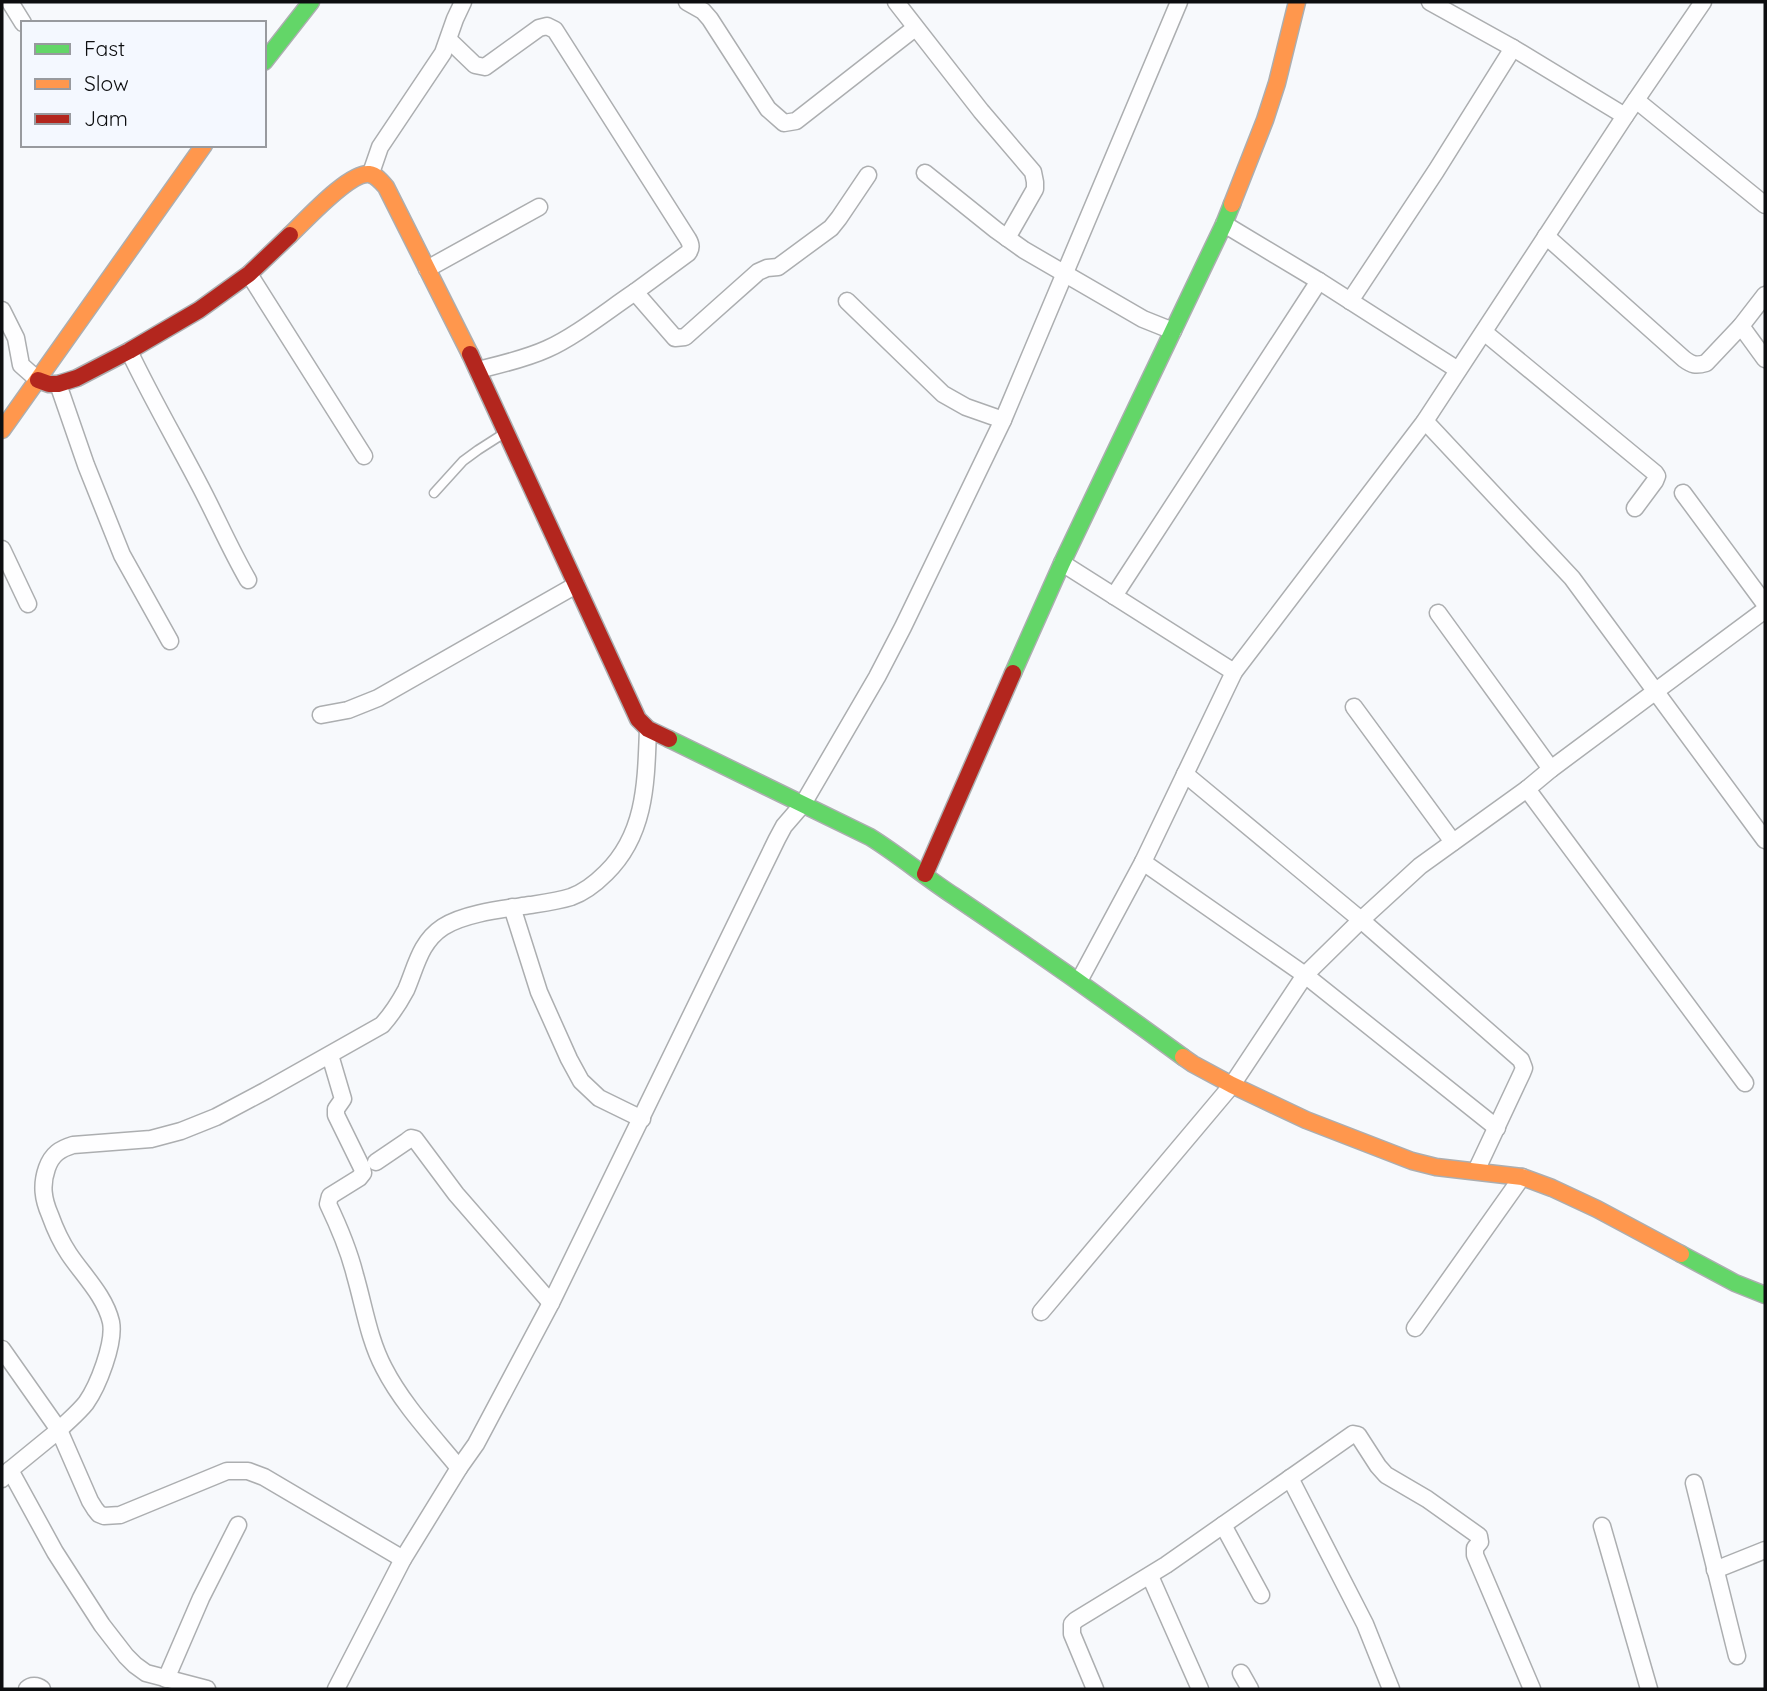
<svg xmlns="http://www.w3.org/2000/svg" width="1767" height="1691" font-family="Quicksand,sans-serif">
  <rect width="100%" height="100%" fill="#f7f9fc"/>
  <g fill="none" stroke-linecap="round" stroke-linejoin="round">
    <!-- lane casing -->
    <g stroke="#acaeb0" stroke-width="11">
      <path id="lane" d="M434,493L463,461L478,450L503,434"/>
    </g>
    <!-- street casing -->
    <g stroke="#acaeb0" stroke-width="19">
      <g id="street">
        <path d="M10,2L23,23"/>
        <path d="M687,2L703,11L710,19L768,109L784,123L796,121L915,28"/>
        <path d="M896,2L981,111L1033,172L1035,182V189L1007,238"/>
        <path d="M1430,2L1513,48L1625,116"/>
        <path d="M449,40L475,65L485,67L539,28L547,26L555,30L688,239C691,244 692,248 688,253L635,292"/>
        <path d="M1636,100L1765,205"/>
        <path d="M371,173L380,147L443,53L455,19L463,2"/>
        <path d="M925,173L996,230L1024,250L1143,319L1173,331"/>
        <path d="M1224,224L1319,281L1458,370"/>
        <path d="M1546,236L1684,359C1692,365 1696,366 1706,363L1741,326L1765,295"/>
        <path d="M427,269L539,207"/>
        <path d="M249,274L364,456"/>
        <path d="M847,301L943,394L966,407L1003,420"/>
        <path d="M1350,301L1436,171L1513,48"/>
        <path d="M2,310L16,338L21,365L38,380"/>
        <path d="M1741,326L1765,359"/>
        <path d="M1484,332L1655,473L1657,476L1655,481L1635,508"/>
        <path d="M129,351C151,397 176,440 199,484C216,516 230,549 248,580"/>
        <path d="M478,370C502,364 525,359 547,349C576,336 608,310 635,292L675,338L685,337L758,272L767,268L778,267L831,228L839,218L868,175"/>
        <path d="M58,384L86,465L122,555L170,641"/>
        <path d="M1425,421L1572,578L1765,840"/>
        <path d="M1683,493L1765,604"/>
        <path d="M2,549L28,604"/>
        <path d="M1062,563L1234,672"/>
        <path d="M1114,596L1319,281"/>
        <path d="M1438,613L1551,769"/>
        <path d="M1354,707L1453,842"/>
        <path d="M321,715L348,710L378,698L576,585"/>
        <path d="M1185,774L1361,920L1521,1060L1524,1068L1522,1073L1476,1171"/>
        <path d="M1527,789L1745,1083"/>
        <path d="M1143,862L1305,975L1497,1128"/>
        <path d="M512,907L539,992L569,1059L581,1081L599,1098L642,1119"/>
        <path d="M1079,981L1143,862L1234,672L1425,421L1625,116L1703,2"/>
        <path d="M330,1055L343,1099L336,1109V1115L362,1168L363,1173L359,1178L330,1196L328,1204C339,1227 349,1251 355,1275C364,1306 369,1340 384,1368C403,1405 433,1436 459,1468L403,1559L336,1689"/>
        <path d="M376,1162L407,1141L411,1138L415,1139L456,1194L551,1303"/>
        <path d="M1041,1312L1232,1085L1305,975L1361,920L1420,866L1527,789L1551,769L1765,610"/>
        <path d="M1415,1328L1522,1177"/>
        <path d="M2,1349L59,1430C68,1421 78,1413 86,1403C98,1386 115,1343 111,1322C105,1296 83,1275 69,1254C61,1242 55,1229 50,1215C43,1199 41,1185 47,1168C52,1154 60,1149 73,1145L151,1139L181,1131L216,1117L265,1091L382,1025C392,1014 399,1003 406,990C416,967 420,942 443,927C465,913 504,909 530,905C543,903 558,901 571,897C585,892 596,883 606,873C646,834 646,782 648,729"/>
        <path d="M459,1468L476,1444L551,1303L777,839L784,826L803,804L877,677L903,627L1003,420L1179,2"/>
        <path d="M10,1470L55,1552L102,1625L126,1656L135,1665L146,1673L207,1689"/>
        <path d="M1290,1478L1365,1624L1391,1689"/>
        <path d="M2,1479L10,1470L59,1430L90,1501L95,1509L99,1514L104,1516L120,1515L227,1471H248L264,1477L403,1559"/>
        <path d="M1694,1483L1737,1656"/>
        <path d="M1223,1525L1261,1595"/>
        <path d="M1602,1526L1649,1689"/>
        <path d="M1715,1570L1765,1550"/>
        <path d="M1150,1576L1200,1689"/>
        <path d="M1241,1673L1250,1689"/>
        <path d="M166,1679L201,1598L238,1525"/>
        <path d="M27,1689C31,1685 37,1685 42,1689"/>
        <path d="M1095,1689L1072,1634V1624L1076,1620L1166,1565L1353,1434L1358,1435L1378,1466L1386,1475L1427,1499L1479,1536L1480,1542L1475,1548V1555L1532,1689"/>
      </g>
    </g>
    <!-- fast casing -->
    <g stroke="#acaeb0" stroke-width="19">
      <g id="fast">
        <path d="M264,62L311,2"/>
        <path d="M1013,673L1062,563L1224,224L1232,204"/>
        <path d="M669,739L870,837C899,855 925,877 954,896C1031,948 1108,1002 1183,1057"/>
        <path d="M1681,1254L1735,1283L1765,1295"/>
      </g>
    </g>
    <!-- slow casing -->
    <g stroke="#acaeb0" stroke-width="19">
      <g id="slow">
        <path d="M1232,204L1265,120L1277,83L1297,2"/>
        <path d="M290,235C305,221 349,172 369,174C376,175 381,181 386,187L470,354"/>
        <path d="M2,430L204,145"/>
        <path d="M1183,1057L1193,1064L1232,1085L1306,1120L1412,1161L1436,1167L1522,1177L1552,1188L1597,1209L1681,1254"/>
      </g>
    </g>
    <!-- jam casing -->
    <g stroke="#acaeb0" stroke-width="19">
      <g id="jam">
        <path d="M470,354L638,719L648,729L669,739"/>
        <path d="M38,380L49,384H58L77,378L129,351L199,310L249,274L290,235"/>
        <path d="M925,874L1013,673"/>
      </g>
    </g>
    <!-- lane -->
    <use href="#lane" stroke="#fefeff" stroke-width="8"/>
    <!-- street -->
    <use href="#street" stroke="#fefeff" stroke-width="16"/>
    <!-- fast -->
    <use href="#fast" stroke="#63d668" stroke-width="16"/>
    <!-- slow -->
    <use href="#slow" stroke="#ff974d" stroke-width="16"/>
    <!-- jam -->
    <use href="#jam" stroke="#b3261e" stroke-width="16"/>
  </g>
  <!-- border -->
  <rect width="1767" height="1691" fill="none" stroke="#0d0e10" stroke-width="7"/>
  <!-- legend -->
  <rect x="21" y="21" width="245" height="126" fill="#f4f8ff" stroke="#989a9f" stroke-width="2"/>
  <rect x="35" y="44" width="35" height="10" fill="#63d668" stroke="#989a9f" stroke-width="2"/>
  <text x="84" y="56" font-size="21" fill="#0d0e10">Fast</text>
  <rect x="35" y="79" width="35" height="10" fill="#ff974d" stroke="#989a9f" stroke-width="2"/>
  <text x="84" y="91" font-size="21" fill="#0d0e10">Slow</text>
  <rect x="35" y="114" width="35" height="10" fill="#b3261e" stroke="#989a9f" stroke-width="2"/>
  <text x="84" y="126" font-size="21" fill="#0d0e10">Jam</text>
</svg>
